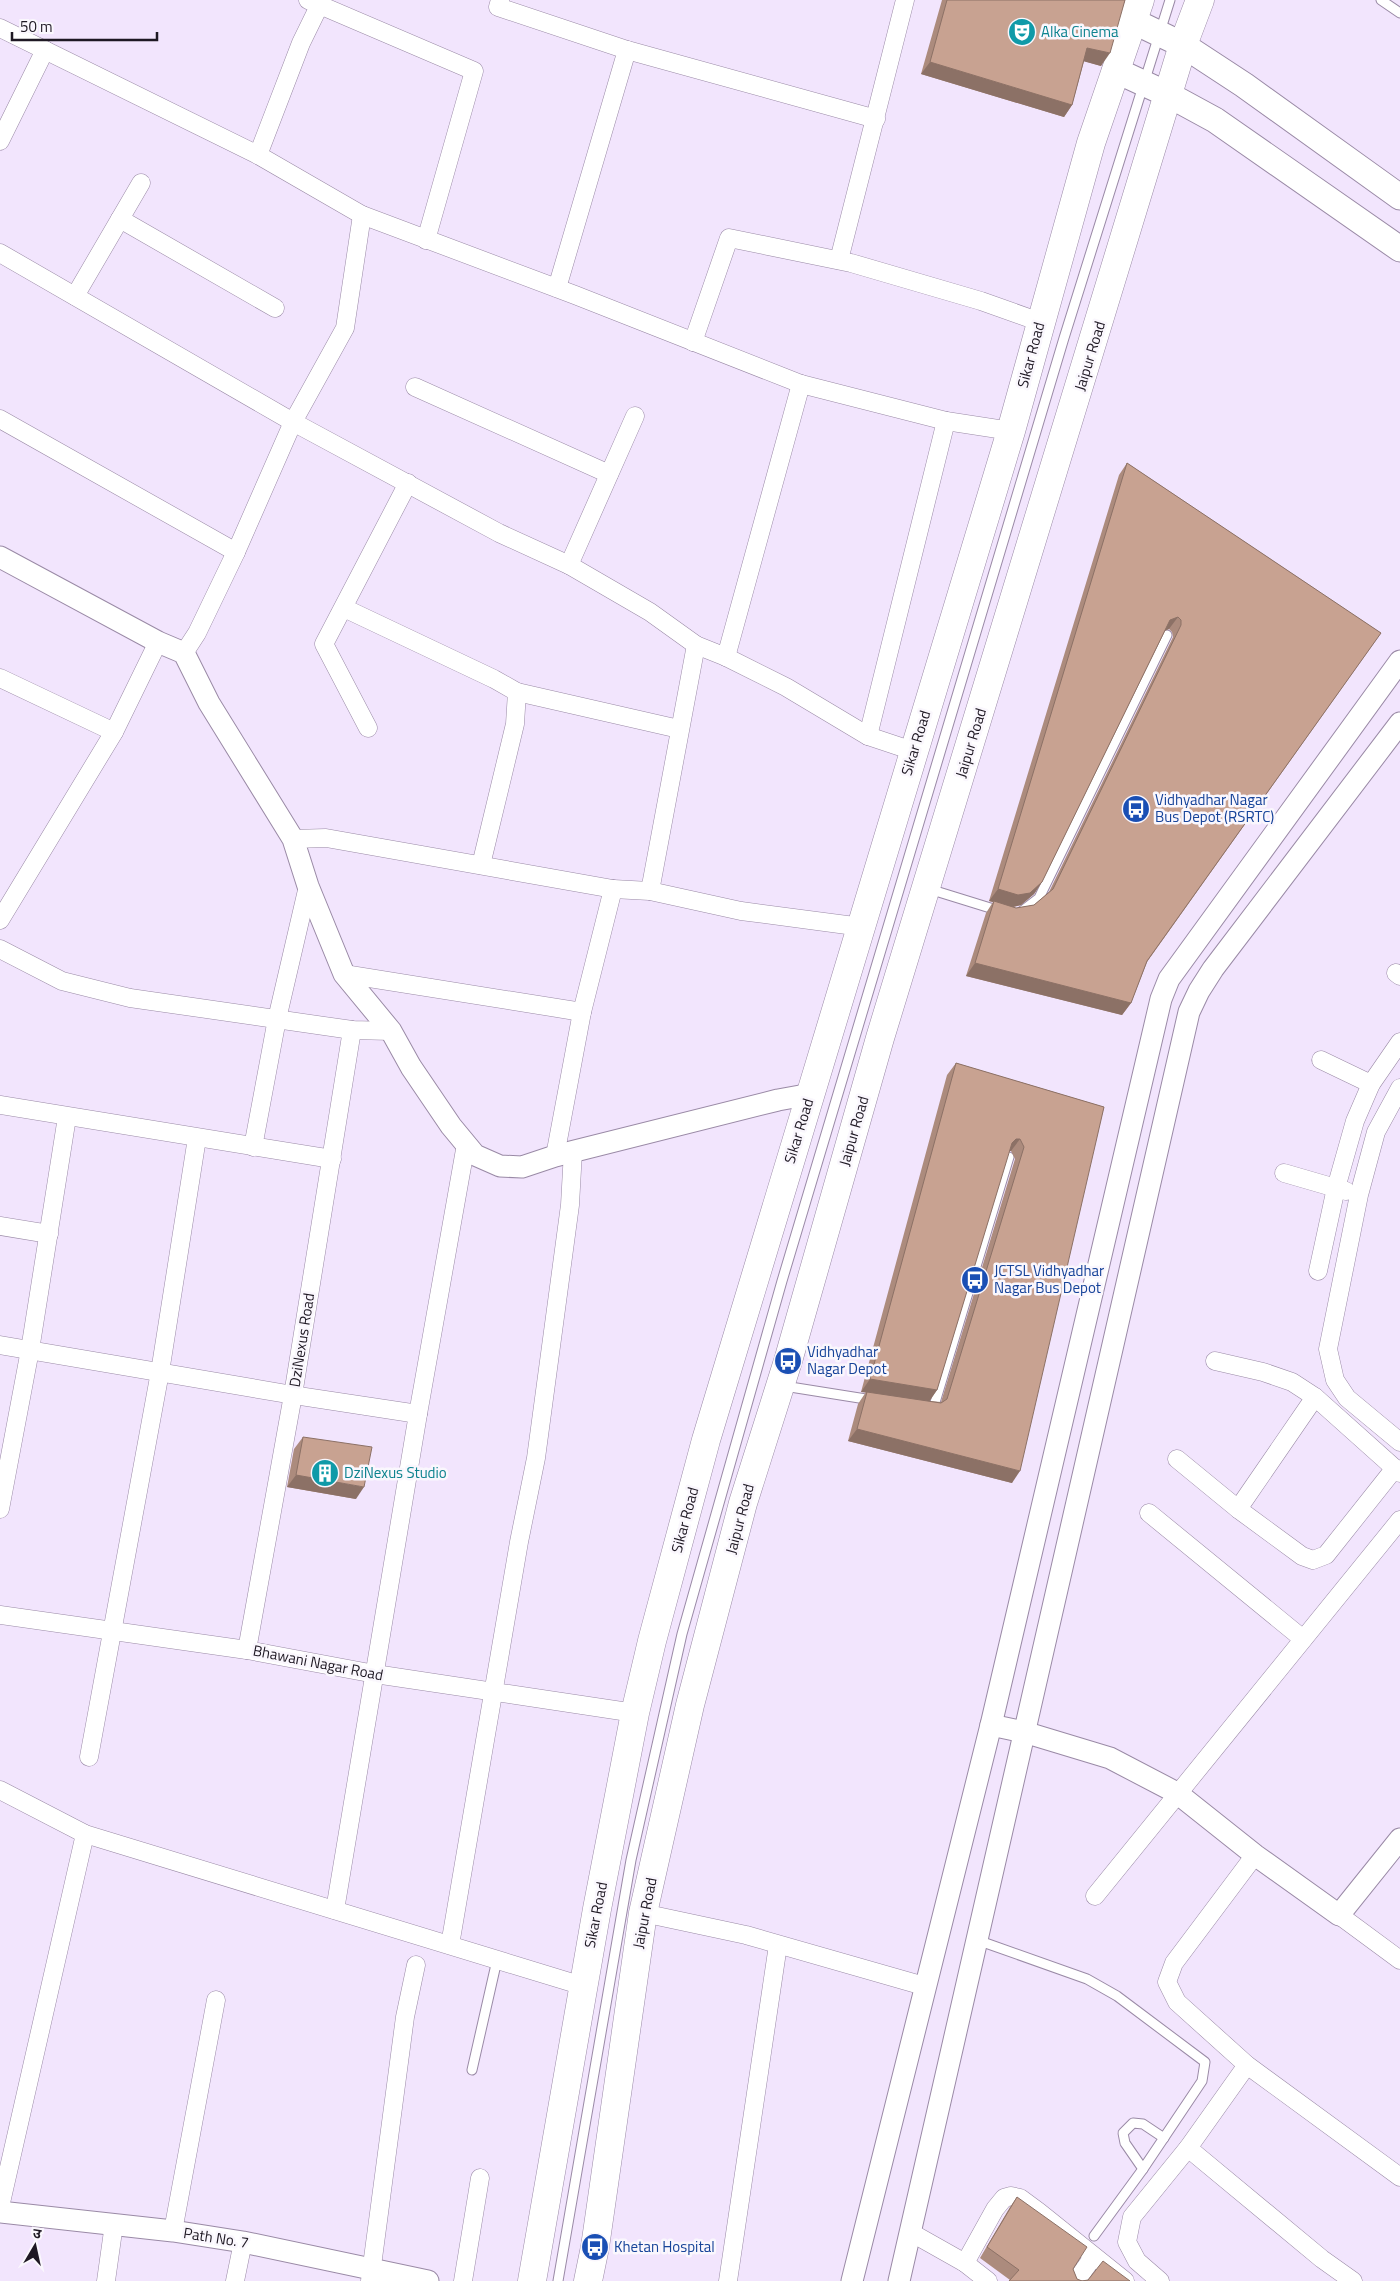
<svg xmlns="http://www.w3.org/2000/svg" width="1400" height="2281" font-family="'Titillium Web','Noto Sans Devanagari',sans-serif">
  <rect width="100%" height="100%" fill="#f2e5fd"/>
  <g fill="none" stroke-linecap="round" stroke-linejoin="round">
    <!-- service casing -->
    <g stroke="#9a8aa6" stroke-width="11">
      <g id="service">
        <path d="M1381,0L1400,13"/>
        <path d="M929,889L1000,911"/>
        <path d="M1022,911L1039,898L1167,635"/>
        <path d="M784,1386L872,1400"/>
        <path d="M930,1409H933L1009,1157"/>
        <path d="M977,1940L1087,1979L1117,1996L1205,2062L1202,2081L1143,2169L1094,2236"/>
        <path d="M472,2070L497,1960"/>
        <path d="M1143,2169L1125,2143L1123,2133L1133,2123L1143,2124L1164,2138"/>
        <path d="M558,2281L631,1860L682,1634L782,1281L1064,338L1170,0"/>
      </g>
    </g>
    <!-- minor casing -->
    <g stroke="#9a8aa6" stroke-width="19">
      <g id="minor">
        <path d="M308,0L474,71L426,240"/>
        <path d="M500,0L498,7L627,50L876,119"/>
        <path d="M0,28L258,155L362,215L575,295L801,384L946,421L1011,431"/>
        <path d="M0,141L45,50"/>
        <path d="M258,155L301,43L322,0"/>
        <path d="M120,219L275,308"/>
        <path d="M0,253L293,422L499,533L569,565L650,612L696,645L726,657L786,687L868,736L913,751"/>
        <path d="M839,260L905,0"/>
        <path d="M557,288L627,50"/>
        <path d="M75,296L141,183"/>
        <path d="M693,342L729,238L851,263L981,301L1040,322"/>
        <path d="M415,387L609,474"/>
        <path d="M0,419L236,552"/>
        <path d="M569,565L635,416"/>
        <path d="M344,608L494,679L517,692L679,729"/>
        <path d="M184,653L197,633L236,552L293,422L345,328L362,215"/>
        <path d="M726,657L801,384"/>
        <path d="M0,678L114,732"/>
        <path d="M368,728L324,644L408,483"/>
        <path d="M868,736L946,421"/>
        <path d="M293,839L326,838L613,889L650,891L741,911L862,927"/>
        <path d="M481,865L515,724L517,692"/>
        <path d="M650,891L696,645"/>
        <path d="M0,920L114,732L158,642"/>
        <path d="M0,949L62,981L130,998L352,1030L391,1031"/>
        <path d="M1396,973L1400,976"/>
        <path d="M344,974L582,1012"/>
        <path d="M1321,1060L1371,1084"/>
        <path d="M1400,1088L1376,1132L1359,1195L1328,1349L1335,1380L1347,1398L1400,1442"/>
        <path d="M0,1105L332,1159"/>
        <path d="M253,1147L277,1019L308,886"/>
        <path d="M555,1156L582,1012L613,889"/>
        <path d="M1284,1173L1346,1191"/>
        <path d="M0,1226L49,1234"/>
        <path d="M1318,1271L1336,1188L1355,1121L1371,1084L1400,1042"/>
        <path d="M0,1345L293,1395L418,1414"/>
        <path d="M1215,1361L1263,1372L1292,1382L1315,1397L1400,1473"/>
        <path d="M1177,1459L1238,1509L1302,1556L1313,1560L1326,1555L1395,1468"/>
        <path d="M0,1509L30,1350L67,1117"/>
        <path d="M1238,1509L1315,1397"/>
        <path d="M1149,1513L1303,1639"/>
        <path d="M0,1615L247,1650L375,1674L635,1713"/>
        <path d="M247,1650L293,1395L352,1030"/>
        <path d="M89,1757L160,1372L197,1138"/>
        <path d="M0,1790L85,1834L583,1986"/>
        <path d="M1255,1855L1174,1963L1167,1982L1177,2002L1247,2065L1400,2177"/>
        <path d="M1095,1896L1400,1520"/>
        <path d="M335,1910L418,1414L466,1144"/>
        <path d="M643,1913L746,1935L924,1986"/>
        <path d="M1339,1915L1400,1960"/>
        <path d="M450,1945L519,1542L536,1458L570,1205L573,1151"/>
        <path d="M1188,2148L1322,2259L1353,2281"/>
        <path d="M0,2207L85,1834"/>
        <path d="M173,2231L216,2000"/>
        <path d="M910,2232L965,2263L988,2281"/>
        <path d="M965,2263L995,2209L1004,2198L1011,2196L1020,2198L1039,2212L1125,2281"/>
        <path d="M106,2281L114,2224"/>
        <path d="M235,2281L243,2242"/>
        <path d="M370,2281L405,2017L416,1965"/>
        <path d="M463,2281L480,2178"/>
        <path d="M728,2281L778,1945"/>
        <path d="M1076,2281L1093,2257"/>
        <path d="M1160,2281L1137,2261L1127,2242L1132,2217L1188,2148L1247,2065"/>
      </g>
    </g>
    <!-- tertiary casing -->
    <g stroke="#9a8aa6" stroke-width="23">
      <g id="tertiary">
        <path d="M0,557L158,642L184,653L209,703L293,839L308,886L344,974L391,1031L411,1067L451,1126L475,1155L500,1166L522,1167L555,1156L778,1100L811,1094"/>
        <path d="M991,1725L1024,1732L1110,1758L1177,1793L1255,1855L1339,1915L1400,1839"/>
        <path d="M0,2212L173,2231L243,2242L428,2281"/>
        <path d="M852,2281L991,1725L1161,999L1169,979L1400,661"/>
        <path d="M899,2281L1189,1012L1199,991L1213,969L1400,723"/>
      </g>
    </g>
    <!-- secondary casing -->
    <g stroke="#9a8aa6" stroke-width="27">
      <g id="secondary">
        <path d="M1133,21L1183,45L1244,85L1400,197"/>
        <path d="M1115,70L1169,95L1215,120L1400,249"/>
      </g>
    </g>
    <!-- primary casing -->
    <g stroke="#9a8aa6" stroke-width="29">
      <g id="primary">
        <path d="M532,2281L597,1909L635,1713L652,1641L706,1440L1011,431L1091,143L1140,0"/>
        <path d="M588,2281L595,2247L643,1913L690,1705L743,1503L788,1361L880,1038L1183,45L1200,0"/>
      </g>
    </g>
    <!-- service -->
    <use href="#service" stroke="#fff" stroke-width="9"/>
    <!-- minor -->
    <use href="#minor" stroke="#fff" stroke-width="18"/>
    <!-- tertiary -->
    <use href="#tertiary" stroke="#fff" stroke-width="21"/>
    <!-- secondary -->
    <use href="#secondary" stroke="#fff" stroke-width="25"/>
    <!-- primary -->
    <use href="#primary" stroke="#fff" stroke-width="28"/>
  </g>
  <!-- wall -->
  <g fill="#ac8b7d" fill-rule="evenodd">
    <path d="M942,0H1125L1101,66L1084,61L1072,105L1064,117L921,74Z"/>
    <path d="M1127,463L1381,633L1147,962L1131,1003L1122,1015L966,976L986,913L993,902L989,901L1119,475ZM1169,629L1172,632L1173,637L1049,892L1034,905L1016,908L1013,907L1021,905L1034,894L1042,882L1165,631Z"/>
    <path d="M956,1063L1104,1107L1012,1483L848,1441L858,1404L866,1392H861L947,1075ZM1009,1151H1011L1015,1159L941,1402L929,1401L937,1390Z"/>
    <path d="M303,1437L356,1499L287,1487L294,1449Z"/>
    <path d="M1017,2197L1073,2269L1077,2279L1082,2281H1130H1009L1010,2280L980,2258L1010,2207Z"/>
  </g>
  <!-- shaded-wall -->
  <g fill="#8c7166">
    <path d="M1087,48L1110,53L1101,66L1079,60Z"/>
    <path d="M930,62L1072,105L1064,117L921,74Z"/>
    <path d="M1178,617L1169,629L1161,632L1170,620Z"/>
    <path d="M1042,882L1034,894L1021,905L1009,908L994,901L993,902L989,901L998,889Z"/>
    <path d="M975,963L1131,1003L1122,1015L966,976Z"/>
    <path d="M1016,1139H1020L1011,1151H1007L1012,1143Z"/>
    <path d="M870,1379L937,1390L929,1402L861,1392Z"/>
    <path d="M857,1429L1020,1471L1012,1483L848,1441Z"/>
    <path d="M296,1475L364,1487L356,1499L287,1487Z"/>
  </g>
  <!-- building -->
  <g fill="#c8a291" stroke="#8c7166">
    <path d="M947,0H1125L1110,53L1087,48L1072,105L930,62Z"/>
    <path d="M1127,463L1381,633L1147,961L1131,1003L975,963L994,901L1016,908L1034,905L1053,889L1181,625V620L1178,617L1170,620L1042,882L1030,893L1018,895L998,889Z"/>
    <path d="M956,1063L1104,1107L1020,1471L857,1429L867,1392L941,1403L947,1399L1024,1147L1020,1139H1016L1012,1143L937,1390L870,1379Z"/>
    <path d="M303,1437L372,1447L364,1487L296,1475Z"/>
    <path d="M1017,2197L1087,2247L1073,2269L1077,2279L1082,2281L1088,2280L1103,2261L1130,2281H1009L1019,2270L987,2247Z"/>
  </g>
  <!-- icons -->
  <defs>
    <g id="theatre-disc" transform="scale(1.4375)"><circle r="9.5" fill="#0f9aa8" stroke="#faf7fd"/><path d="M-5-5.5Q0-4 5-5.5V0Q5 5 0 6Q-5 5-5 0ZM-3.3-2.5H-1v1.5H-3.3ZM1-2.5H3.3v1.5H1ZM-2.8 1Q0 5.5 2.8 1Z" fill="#fff"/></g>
    <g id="bus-disc" transform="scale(1.4375)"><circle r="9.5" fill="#1a4fb4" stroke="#faf7fd"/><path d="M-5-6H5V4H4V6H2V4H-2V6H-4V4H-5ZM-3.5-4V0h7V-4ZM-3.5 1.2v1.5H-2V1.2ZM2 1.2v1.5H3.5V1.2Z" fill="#fff"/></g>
    <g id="building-disc" transform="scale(1.4375)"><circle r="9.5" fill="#0f9aa8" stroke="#faf7fd"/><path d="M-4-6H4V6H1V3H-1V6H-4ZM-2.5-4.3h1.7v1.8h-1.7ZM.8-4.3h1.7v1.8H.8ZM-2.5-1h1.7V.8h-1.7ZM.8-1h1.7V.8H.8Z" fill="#fff"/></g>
  </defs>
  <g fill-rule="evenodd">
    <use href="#theatre-disc" x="1022" y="32"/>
    <use href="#bus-disc" x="1136" y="809"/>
    <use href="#bus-disc" x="975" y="1280"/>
    <use href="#bus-disc" x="788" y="1361"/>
    <use href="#building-disc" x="325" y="1473"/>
    <use href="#bus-disc" x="595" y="2247"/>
  </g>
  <g text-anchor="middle" stroke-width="5" stroke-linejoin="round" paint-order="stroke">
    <!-- culture labels -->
    <g font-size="15" fill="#0d838f" stroke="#faf7fd" text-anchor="start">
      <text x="1041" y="37">Alka Cinema</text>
      <text x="344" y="1478">DziNexus Studio</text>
    </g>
    <!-- street labels -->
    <g font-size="15" fill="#1e1823" stroke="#faf7fd">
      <text transform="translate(1031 355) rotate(-75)" y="5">Sikar Road</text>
      <text transform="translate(1090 356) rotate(-73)" y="5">Jaipur Road</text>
      <text transform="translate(916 743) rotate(-73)" y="5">Sikar Road</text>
      <text transform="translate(971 743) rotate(-73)" y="5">Jaipur Road</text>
      <text transform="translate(799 1131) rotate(-73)" y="5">Sikar Road</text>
      <text transform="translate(854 1131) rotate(-74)" y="5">Jaipur Road</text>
      <text transform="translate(302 1340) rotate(-81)" y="5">DziNexus Road</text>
      <text transform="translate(740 1519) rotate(-75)" y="5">Jaipur Road</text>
      <text transform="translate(685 1520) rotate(-75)" y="5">Sikar Road</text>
      <text transform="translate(318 1663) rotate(11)" y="5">Bhawani Nagar Road</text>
      <text transform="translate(645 1913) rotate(-79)" y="5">Jaipur Road</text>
      <text transform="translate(596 1915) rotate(-79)" y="5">Sikar Road</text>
      <text transform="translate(216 2238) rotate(9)" y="5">Path No. 7</text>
    </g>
    <!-- transit labels -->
    <g font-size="15" fill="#164399" stroke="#faf7fd" text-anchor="start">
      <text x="1155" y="805">Vidhyadhar Nagar<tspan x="1155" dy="17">Bus Depot (RSRTC)</tspan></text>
      <text x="994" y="1276">JCTSL Vidhyadhar<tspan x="994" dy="17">Nagar Bus Depot</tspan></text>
      <text x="807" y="1357">Vidhyadhar<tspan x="807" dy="17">Nagar Depot</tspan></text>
      <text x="614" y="2252">Khetan Hospital</text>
    </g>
  </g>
  <!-- north arrow -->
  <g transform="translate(35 2246) rotate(9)" stroke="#faf7fd" stroke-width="4" paint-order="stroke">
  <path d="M0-4L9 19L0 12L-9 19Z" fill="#1e1823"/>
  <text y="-8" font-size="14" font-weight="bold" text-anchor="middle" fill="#1e1823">उ</text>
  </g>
  <!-- scale -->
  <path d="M12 32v8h145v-8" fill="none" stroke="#1e1823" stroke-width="2.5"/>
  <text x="20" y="32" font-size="15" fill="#1e1823" stroke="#faf7fd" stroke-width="4" paint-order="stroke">50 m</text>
</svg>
